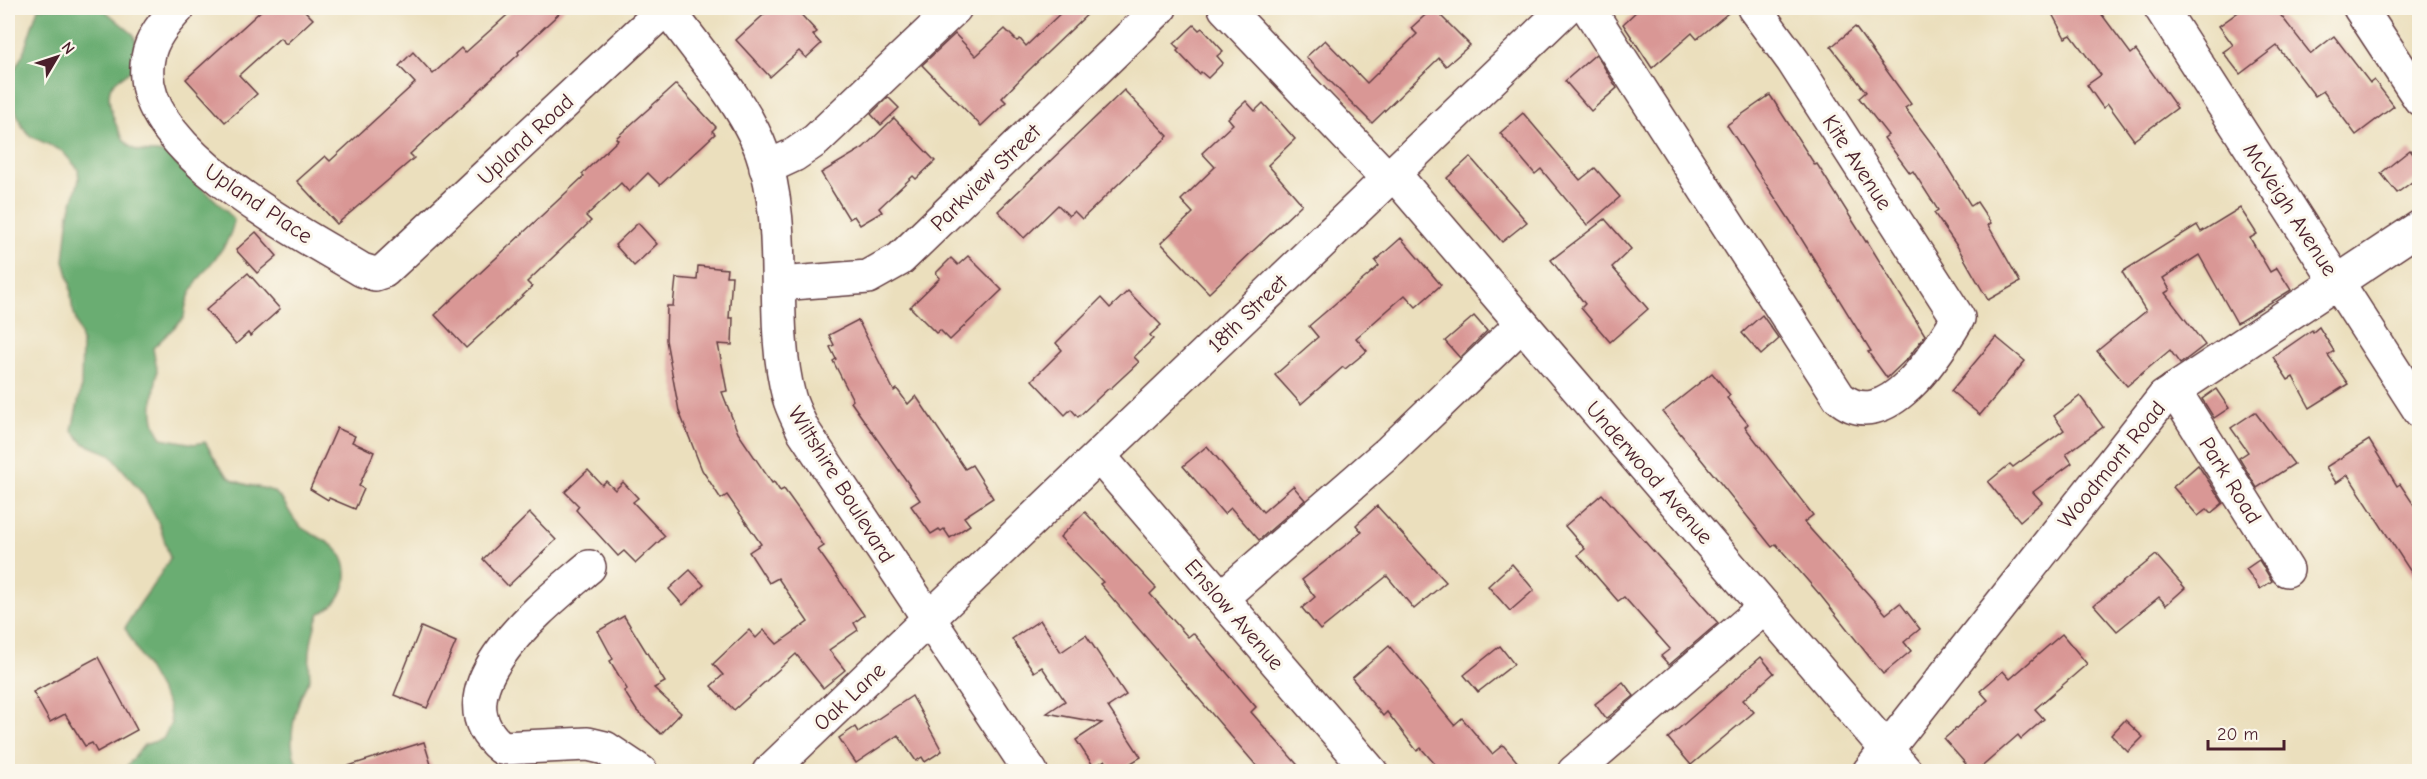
<svg xmlns="http://www.w3.org/2000/svg" width="2427" height="779" font-family="'Comic Neue',sans-serif">
  <rect width="100%" height="100%" fill="#fbf7ec"/>
  <filter id="ink" filterUnits="userSpaceOnUse"><feTurbulence type="fractalNoise" baseFrequency=".0167" numOctaves="2"/><feDisplacementMap in="SourceGraphic" scale="12" xChannelSelector="R" yChannelSelector="G"/><feConvolveMatrix kernelMatrix="1 2 1 2 8 2 1 2 1" color-interpolation-filters="sRGB"/></filter>
  <filter id="wash" filterUnits="userSpaceOnUse"><feTurbulence type="fractalNoise" baseFrequency=".008" numOctaves="4" result="noise"/><feDisplacementMap in="SourceGraphic" scale="24" xChannelSelector="R" yChannelSelector="G"/><feGaussianBlur stdDeviation="1.35" result="paint"/><feColorMatrix in="noise" values="0 0 0 0 0 0 0 0 0 0 0 0 0 0 0 0 0 1.4 0 .05"/><feComposite in="paint" operator="in"/></filter>
  <g filter="url(#wash)">
    <rect width="100%" height="100%" fill="#ebdfbd"/>
    <!-- forest -->
    <path fill="#6bad72" stroke="#5a664e" stroke-width="1.5" d="M38,8H102L134,35L137,45L135,68C128,73 113,81 110,89C106,105 120,144 136,150C146,154 157,149 167,155C175,160 180,169 187,175C204,190 220,202 234,220C229,258 186,276 184,318L153,348C154,356 157,364 157,372C155,397 146,415 162,438L194,444L205,442C213,454 220,471 232,479C245,487 260,486 272,491C286,498 289,517 301,527C311,535 327,539 336,549C356,570 344,604 320,613C310,635 308,656 310,679C295,701 282,751 303,771H123L144,745L163,739L171,723L168,705L125,628C138,603 157,583 170,558L159,524L143,494L110,454L83,443L72,430L81,389L82,342L72,306L70,283L64,261L69,213L79,180L78,169L62,151L30,136L22,126L11,99L12,74L23,54Z"/>
    <g id="blocks">
      <!-- building -->
      <g fill="#d99795">
        <path d="M264,8H302L313,19L286,44L280,38L239,75L257,94L225,122L186,79Z"/>
        <path d="M515,8H565L518,52L519,54L410,154L414,158L337,224L297,181L325,156L330,161L415,83L399,66L413,52L433,74L461,48L465,53Z"/>
        <path d="M771,8H795L817,32L813,35L821,44L806,58L799,51L770,77L736,40Z"/>
        <path d="M1066,8H1094L1028,71L1002,98L1006,102L981,126L922,65L955,34L976,56L1005,29L1017,41L1020,39L1026,46Z"/>
        <path d="M1433,8L1470,45L1446,66L1439,58L1372,123L1306,57L1325,40L1367,83L1417,34L1411,28Z"/>
        <path d="M1640,8H1734L1697,39L1692,33L1652,68L1623,24Z"/>
        <path d="M2049,8H2097L2131,54L2136,50L2177,108L2134,140L2108,104L2103,108L2087,85L2101,75L2071,35L2065,38Z"/>
        <path d="M2244,8H2275L2311,54L2334,36L2370,83L2374,80L2394,106L2356,135L2323,91L2315,96L2277,46L2240,74L2223,52L2233,45L2219,26Z"/>
        <path d="M1194,25L1199,30L1202,28L1223,51L1217,56L1223,63L1208,78L1201,72L1199,74L1177,51L1179,49L1174,44Z"/>
        <path d="M1855,27L1911,104L1905,108L1938,152L1971,206L1977,202L1991,223L1988,225L2020,282L1988,300L1957,246L1934,213L1938,210L1913,171L1910,173L1884,138L1888,135L1859,98L1866,92L1831,47Z"/>
        <path d="M1596,54L1617,88L1591,111L1565,81Z"/>
        <path d="M676,84L716,127L712,131L715,134L660,185L648,173L629,192L621,183L586,216L591,221L527,282L532,287L466,348L435,315L584,176L582,174L618,140L616,138Z"/>
        <path d="M1124,90L1168,136L1082,219L1074,211L1069,216L1058,205L1024,238L998,211Z"/>
        <path d="M1770,95L1815,165L1817,164L1866,242L1867,241L1925,335L1909,357L1887,378L1868,352L1871,351L1791,222L1727,125Z"/>
        <path d="M888,97L899,108L881,125L871,114Z"/>
        <path d="M1246,101L1255,111L1263,103L1295,139L1268,165L1302,204L1209,293L1161,243L1193,213L1181,200L1215,167L1202,153L1233,124L1228,118Z"/>
        <path d="M1523,113L1580,180L1595,168L1620,197L1587,225L1541,169L1535,174L1500,133Z"/>
        <path d="M894,118L935,161L916,179L913,176L879,208L882,212L860,225L854,216L849,219L821,173L863,148Z"/>
        <path d="M2410,150L2420,163V176L2397,193L2381,173Z"/>
        <path d="M1470,157L1527,222L1502,242L1447,178Z"/>
        <path d="M2240,208L2257,234L2250,238L2270,272L2277,268L2291,290L2237,323L2199,255L2163,278L2170,290L2165,293L2205,345L2180,364L2170,350L2127,386L2097,351L2146,311L2122,272L2197,225L2201,232Z"/>
        <path d="M1605,219L1631,249L1612,267L1648,309L1610,342L1581,308L1585,304L1551,260Z"/>
        <path d="M638,223L657,244L634,266L615,245Z"/>
        <path d="M256,232L277,256L257,273L236,250Z"/>
        <path d="M1401,238L1441,285L1416,307L1405,295L1356,338L1367,351L1345,369L1343,367L1301,404L1275,375L1318,337L1309,326L1379,266L1375,261Z"/>
        <path d="M968,256L1002,290L950,340L940,330L936,333L910,307L940,278L936,273L951,258L958,265Z"/>
        <path d="M698,266L727,269L726,276H732L729,318H733L732,345L718,344L727,391L722,392L738,433L772,483L774,482L780,491L784,489L807,521L824,546L818,550L864,615L854,623L858,630L829,650L845,670L823,688L796,654L734,710L711,686L723,675L713,664L749,630L756,638L764,630L777,644L808,622L778,578L769,583L749,552L761,544L727,495L721,499L702,470L679,411L666,340L667,306H673L676,278L697,280Z"/>
        <path d="M248,273L280,309L250,336L248,333L236,344L206,310Z"/>
        <path d="M1128,291L1161,325L1150,335L1153,339L1134,357L1139,362L1110,389L1109,388L1078,417L1071,409L1065,415L1032,380L1062,350L1056,343L1101,298L1110,308Z"/>
        <path d="M1762,315L1779,339L1761,355L1742,333Z"/>
        <path d="M1474,316L1487,331L1460,358L1445,341Z"/>
        <path d="M858,320L894,391L897,389L908,404L916,396L965,469L972,465L993,498L964,517L970,525L950,538L944,529L941,531L939,529L931,534L911,506L920,500L851,402L853,400L833,361L836,359L830,347L834,345L829,335Z"/>
        <path d="M2319,327L2334,351L2328,355L2348,384L2310,408L2293,377L2288,380L2273,357L2312,330L2313,332Z"/>
        <path d="M1996,337L2025,361L1980,415L1951,391Z"/>
        <path d="M1712,373L1730,395L1727,398L1748,424L1745,427L1813,515L1804,522L1886,614L1900,603L1920,629L1904,642L1911,651L1883,674L1821,596L1776,544L1772,547L1663,412Z"/>
        <path d="M2216,389L2229,408L2214,418L2202,399Z"/>
        <path d="M2080,396L2103,427L2066,454L2072,463L2033,492L2042,502L2020,521L1988,482L2010,464L2013,467L2064,430L2054,416Z"/>
        <path d="M2255,412L2294,464L2257,488L2239,458L2248,452L2231,428Z"/>
        <path d="M337,428L355,436L352,442L374,452L359,486L364,489L355,509L329,498L328,500L310,489Z"/>
        <path d="M2369,440L2397,486L2400,484L2420,514V586L2348,475L2336,483L2326,467Z"/>
        <path d="M1207,446L1263,512L1293,486L1305,500L1259,540L1231,508L1224,514L1183,466Z"/>
        <path d="M2198,465L2223,503L2211,513L2207,509L2198,516L2173,487Z"/>
        <path d="M588,470L602,485L606,481L615,490L623,482L638,498L633,502L665,536L636,563L624,551L618,556L576,510L579,506L565,492Z"/>
        <path d="M1602,494L1718,623L1669,665L1661,656L1670,649L1624,597L1618,601L1578,555L1585,549L1565,526Z"/>
        <path d="M1377,506L1446,582L1414,609L1387,576L1320,630L1302,608L1315,597L1302,580L1362,532L1356,525Z"/>
        <path d="M1085,512L1156,588L1150,594L1188,637L1193,633L1256,707L1251,712L1303,771H1261L1100,584L1103,582L1060,537Z"/>
        <path d="M530,513L556,540L508,586L483,559Z"/>
        <path d="M2156,555L2185,588L2166,605L2159,597L2117,631L2094,605Z"/>
        <path d="M2259,560L2272,581L2260,589L2246,569Z"/>
        <path d="M1512,564L1534,590L1510,611L1488,586Z"/>
        <path d="M690,570L704,585L683,605L669,589Z"/>
        <path d="M624,616L665,682L654,688L681,713L661,734L637,711L624,691L627,689L610,661L613,659L598,631Z"/>
        <path d="M1040,620L1061,652L1086,635L1126,695L1108,707L1141,757L1118,771H1113L1105,760L1094,767L1076,740L1102,723L1047,713L1065,701L1042,667L1034,672L1012,639Z"/>
        <path d="M421,627L456,642L427,708L394,695Z"/>
        <path d="M2062,634L2087,664L2035,709L2044,719L2021,739L2018,735L1977,771H1972L1944,739L1988,700L1980,691L2003,671L2010,679Z"/>
        <path d="M1389,646L1454,725L1462,718L1492,754L1503,745L1525,771H1441L1421,748L1417,751L1387,712L1383,716L1352,678Z"/>
        <path d="M1500,646L1514,664L1478,692L1464,675Z"/>
        <path d="M98,657L137,730L97,752L92,743L85,746L65,714L50,722L33,692Z"/>
        <path d="M1761,657L1774,673L1743,700L1754,712L1691,765L1668,738Z"/>
        <path d="M1623,682L1634,696L1606,719L1595,704Z"/>
        <path d="M912,696L942,751L925,762L922,757L916,761L898,735L856,763L839,738L855,727L858,732Z"/>
        <path d="M2125,720L2143,737L2128,752L2111,735Z"/>
        <path d="M424,742L433,771H345V767Z"/>
      </g>
    </g>
  </g>
  <g filter="url(#ink)">
    <use href="#blocks" fill-opacity="0" stroke="#623c41" stroke-width="1.5"/>
    <g fill="none" stroke-linecap="round" stroke-linejoin="round">
      <!-- minor casing -->
      <g stroke="#623c41" stroke-width="36">
        <g id="minor">
          <path d="M178,8C165,22 151,38 148,58C130,147 300,232 362,270L375,274L384,271L666,8"/>
          <path d="M667,8C697,50 745,104 762,152C790,231 768,317 789,397C792,408 798,419 803,430L1031,772"/>
          <path d="M1225,8L1388,179"/>
          <path d="M1588,8L1839,397C1885,438 1938,352 1958,318L1793,61L1754,8"/>
          <path d="M2161,8L2420,411"/>
          <path d="M2360,8L2420,99"/>
          <path d="M766,168L794,155L816,140L955,8"/>
          <path d="M1393,173L1906,772"/>
          <path d="M779,284L868,277L900,259L1160,8"/>
          <path d="M2174,390L2287,570"/>
          <path d="M1099,456L1371,772"/>
          <path d="M589,567C548,602 431,691 502,748L588,744L605,748L641,772"/>
          <path d="M1221,598L1390,451L1522,324"/>
          <path d="M769,772L1566,8"/>
          <path d="M1574,772L1765,607"/>
          <path d="M1869,772L2164,397L2420,227"/>
        </g>
      </g>
      <!-- minor -->
      <use href="#minor" stroke="#fff" stroke-width="33"/>
    </g>
  </g>
  <g text-anchor="middle" stroke-width="6" stroke-linejoin="round" paint-order="stroke">
    <!-- street labels -->
    <g font-size="22" fill="#4a1f2b" stroke="#fbf7ec">
      <text transform="translate(525 139) rotate(-43)" y="8">Upland Road</text>
      <text transform="translate(1858 162) rotate(57)" y="8">Kite Avenue</text>
      <text transform="translate(985 177) rotate(-44)" y="8">Parkview Street</text>
      <text transform="translate(259 203) rotate(34)" y="8">Upland Place</text>
      <text transform="translate(2291 209) rotate(57)" y="8">McVeigh Avenue</text>
      <text transform="translate(1247 313) rotate(-44)" y="8">18th Street</text>
      <text transform="translate(2111 464) rotate(-51)" y="8">Woodmont Road</text>
      <text transform="translate(1650 472) rotate(49)" y="8">Underwood Avenue</text>
      <text transform="translate(2231 480) rotate(58)" y="8">Park Road</text>
      <text transform="translate(842 484) rotate(58)" y="8">Wiltshire Boulevard</text>
      <text transform="translate(1235 614) rotate(49)" y="8">Enslow Avenue</text>
      <text transform="translate(849 696) rotate(-43)" y="8">Oak Lane</text>
    </g>
  </g>
  <!-- margin -->
  <rect width="2427" height="779" fill="none" stroke="#fbf7ec" stroke-width="30"/>
  <!-- north arrow -->
  <g transform="translate(57 57) rotate(51)" stroke="#fbf7ec" stroke-width="4.5" paint-order="stroke">
  <path d="M0-4.5L10 22L0 15L-10 22Z" fill="#4a1f2b"/>
  <text y="-9" font-size="16" font-weight="bold" text-anchor="middle" fill="#4a1f2b">N</text>
  </g>
  <!-- scale -->
  <path d="M2208 740v9h76v-9" fill="none" stroke="#4a1f2b" stroke-width="3"/>
  <text x="2217" y="740" font-size="18" fill="#4a1f2b" stroke="#fbf7ec" stroke-width="4.5" paint-order="stroke">20 m</text>
</svg>
